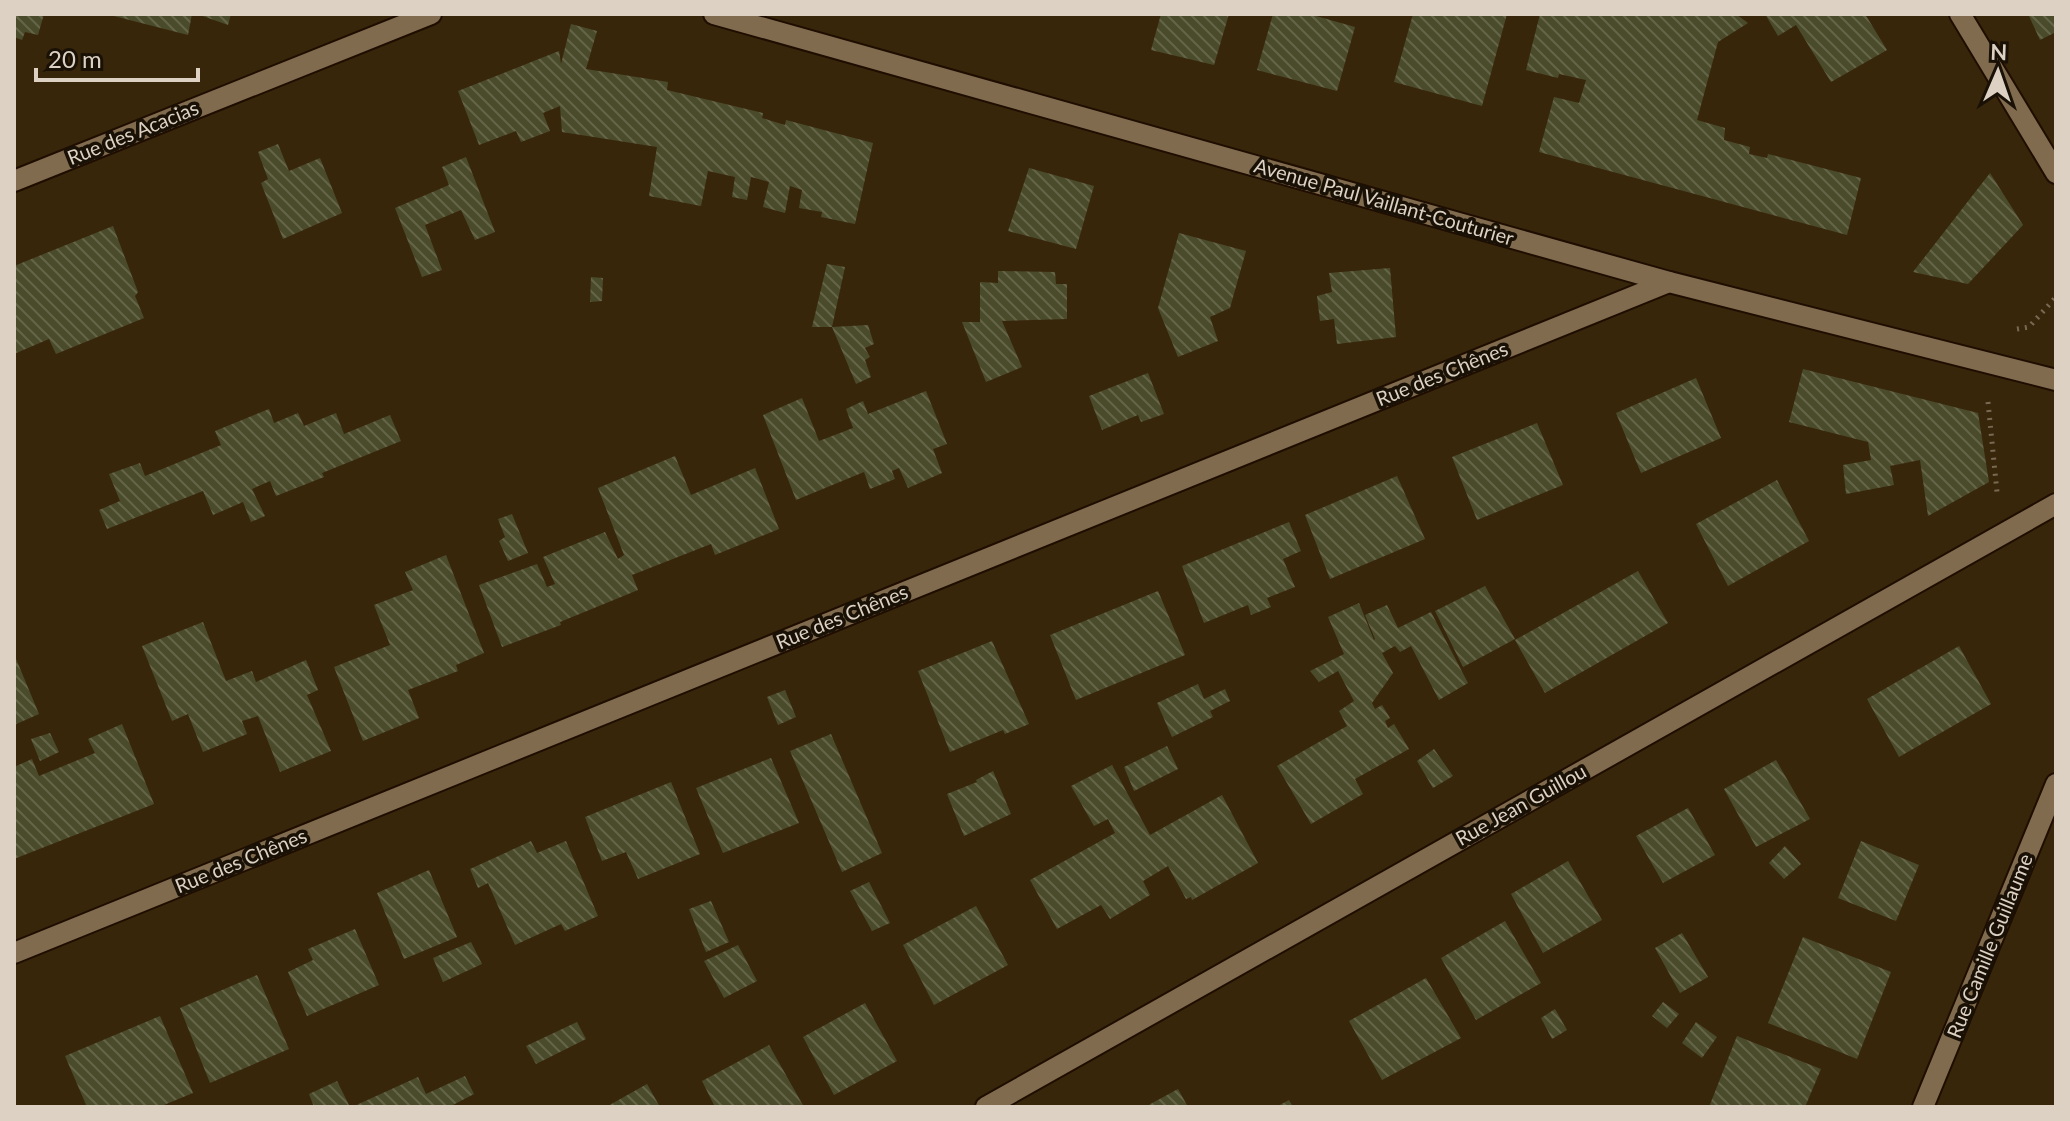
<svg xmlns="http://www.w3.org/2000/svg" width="2070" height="1121" font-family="Lato,sans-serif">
  <defs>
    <pattern id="building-back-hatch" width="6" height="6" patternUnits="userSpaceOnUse" patternTransform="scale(2)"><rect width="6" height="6" fill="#4a4b2b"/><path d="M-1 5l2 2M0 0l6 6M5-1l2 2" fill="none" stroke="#646448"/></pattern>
  </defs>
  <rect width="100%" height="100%" fill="#38260b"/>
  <!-- building -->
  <g fill="url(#building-back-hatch)">
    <path d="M14,14H44L38,35L25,32L22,40L14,37Z"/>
    <path d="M106,14H192L188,35Z"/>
    <path d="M197,14H231L228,25Z"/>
    <path d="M1161,14H1229L1214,65L1151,50Z"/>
    <path d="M1273,14H1309L1355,27L1337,91L1257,70Z"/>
    <path d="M1413,14H1507L1482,106L1394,82Z"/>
    <path d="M1540,14H1736L1748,23L1718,42L1697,120L1725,128L1724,140L1750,147L1749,154L1767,158L1768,154L1861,178L1847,235L1539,152L1554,97L1579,103L1586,80L1559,74L1558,78L1526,70Z"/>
    <path d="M1765,14H1865L1887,50L1831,82L1796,25L1778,36Z"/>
    <path d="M2032,14H2056V32L2040,40L2029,16Z"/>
    <path d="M571,24L597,31L586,69L668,82L667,90L763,113L762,118L785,125L786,120L873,143L855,224L821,217L822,212L799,208L802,190L790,186L785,213L763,207L769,182L751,177L747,200L732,197L735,177L708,171L701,206L649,196L657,147L562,132L560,106L543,113L550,131L521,142L516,131L479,145L458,91L559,51L561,64Z"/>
    <path d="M278,144L289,171L320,158L342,213L283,239L261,183L268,179L258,152Z"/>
    <path d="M466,157L495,232L475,240L461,210L425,225L442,270L422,277L395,208L449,185L442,167Z"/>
    <path d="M1029,168L1094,186L1076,249L1008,231Z"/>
    <path d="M1990,173L2023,225L1968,284L1913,272Z"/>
    <path d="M113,226L138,292L135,296L144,318L56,354L49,339L14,354V266Z"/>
    <path d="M1179,233L1246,251L1230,308L1210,317L1218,341L1178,357L1158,308Z"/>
    <path d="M827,264L845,267L832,327L868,325L874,344L865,348L870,357L865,360L871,377L856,384L832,327H812Z"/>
    <path d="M1390,268L1396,337L1337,344L1334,319L1320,321L1317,296L1332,292L1329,273Z"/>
    <path d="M998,271L1055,272L1056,284H1067V319L1002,321L1022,367L986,382L962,322H980V282L998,283Z"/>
    <path d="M591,277L603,278L602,301L590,302Z"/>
    <path d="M1803,369L1978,413L1989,482L1928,516L1920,460L1890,466L1894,485L1846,494L1843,465L1871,460L1868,442L1789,422Z"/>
    <path d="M1148,373L1164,414L1141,422L1138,415L1102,430L1089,396Z"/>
    <path d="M1696,378L1721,438L1641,473L1616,413Z"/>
    <path d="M926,391L947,444L933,449L942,473L908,488L899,468L892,471L895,479L870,489L864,472L796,500L763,415L802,398L819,441L853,428L846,409L863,401L868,414Z"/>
    <path d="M269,409L274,423L298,413L304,426L336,413L344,434L390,415L401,441L322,473L324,477L276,496L270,481L252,489L265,516L251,522L243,502L213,515L203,491L107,529L99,510L120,501L109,474L140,463L145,476L221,445L215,431Z"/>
    <path d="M1537,423L1563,485L1477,520L1452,457Z"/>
    <path d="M675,456L691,495L755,468L779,529L715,555L711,544L632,575L638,590L560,622L561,625L502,647L479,585L537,564L547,587L555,584L543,557L605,532L618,559L624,555L598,488Z"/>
    <path d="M1397,476L1425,539L1330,579L1305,515Z"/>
    <path d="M1777,480L1809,541L1728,586L1696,524Z"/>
    <path d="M512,514L528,553L508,561L499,541L505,537L498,519Z"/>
    <path d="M1289,522L1301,551L1283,559L1295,587L1267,598L1271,607L1251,615L1248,605L1204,623L1182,566Z"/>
    <path d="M446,555L484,653L456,665L458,671L408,690L419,718L363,741L334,667L390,645L374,605L413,590L405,572Z"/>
    <path d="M1638,571L1668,623L1545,693L1515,640Z"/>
    <path d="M1485,586L1515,639L1463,667L1435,611Z"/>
    <path d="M1158,591L1185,655L1076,700L1050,635Z"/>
    <path d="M1359,603L1374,640L1375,639L1365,615L1387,605L1398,628L1431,612L1468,683L1439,700L1411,646L1400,652L1395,646L1382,653L1393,673L1372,703L1375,709L1382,705L1390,718L1385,721L1388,728L1394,724L1409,749L1355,779L1363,794L1311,824L1277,766L1347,726L1339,711L1354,701L1338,671L1319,682L1310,671L1344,654L1328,617Z"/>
    <path d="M203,622L226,681L252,671L256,682L306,660L318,690L307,695L331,751L280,772L258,716L242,721L247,734L203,752L188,714L172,721L142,646Z"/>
    <path d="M992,641L1029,724L1005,734L1003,730L950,752L918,671Z"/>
    <path d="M1959,646L1991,704L1899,757L1867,699Z"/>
    <path d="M14,654L39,714L14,725Z"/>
    <path d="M1198,684L1204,699L1225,689L1230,701L1210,711L1213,717L1172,737L1157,703Z"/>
    <path d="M785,690L796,717L778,725L767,697Z"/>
    <path d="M122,724L154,804L14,859V767L32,759L39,776L95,753L88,739Z"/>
    <path d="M50,733L59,752L40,761L31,739Z"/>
    <path d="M831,734L882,853L842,872L790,751Z"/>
    <path d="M1167,746L1178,769L1134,791L1124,767Z"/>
    <path d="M1434,749L1453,776L1433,788L1417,761Z"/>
    <path d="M771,758L799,823L723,853L696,788Z"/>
    <path d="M1776,760L1810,819L1756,847L1724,789Z"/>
    <path d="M1112,765L1150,835L1222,795L1258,863L1192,900L1191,897L1186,899L1168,866L1143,881L1150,895L1110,919L1101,905L1057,929L1030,880L1115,833L1108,819L1094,826L1071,786Z"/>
    <path d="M993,771L1011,814L964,836L947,794L977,782L976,780Z"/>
    <path d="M671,782L700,854L638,879L626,852L602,861L585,817Z"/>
    <path d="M1688,808L1715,855L1663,883L1636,836Z"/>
    <path d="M531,841L537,853L566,841L598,916L565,931L561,924L515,945L488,883L478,888L470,869Z"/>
    <path d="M1861,841L1919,865L1896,921L1838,898Z"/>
    <path d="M1785,846L1801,864L1784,879L1769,863Z"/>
    <path d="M1568,861L1602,920L1543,953L1511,894Z"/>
    <path d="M429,870L457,937L404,959L377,893Z"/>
    <path d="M869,882L890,923L872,931L850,891Z"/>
    <path d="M711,901L729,942L706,952L689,909Z"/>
    <path d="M976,906L1008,965L934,1005L903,945Z"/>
    <path d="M1505,921L1541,983L1476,1020L1441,958Z"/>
    <path d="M355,929L379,985L307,1016L288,972L313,960L308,949Z"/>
    <path d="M1682,933L1708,977L1680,993L1655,948Z"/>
    <path d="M1803,937L1891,972L1857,1059L1768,1023Z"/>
    <path d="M471,942L482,964L443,982L433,958Z"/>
    <path d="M738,945L757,981L724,998L704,961Z"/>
    <path d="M257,975L289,1049L210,1083L180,1008Z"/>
    <path d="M1426,978L1461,1038L1382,1080L1349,1021Z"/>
    <path d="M1663,1002L1679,1014L1667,1028L1652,1016Z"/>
    <path d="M865,1003L897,1061L834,1095L803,1037Z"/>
    <path d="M1555,1009L1567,1030L1552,1039L1541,1018Z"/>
    <path d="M160,1016L193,1093L159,1107H87L65,1056Z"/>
    <path d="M577,1022L586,1039L536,1064L526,1046Z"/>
    <path d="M1696,1022L1717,1037L1702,1058L1682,1043Z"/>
    <path d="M1737,1036L1821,1069L1805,1107H1709Z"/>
    <path d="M769,1045L804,1107H715L702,1081Z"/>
    <path d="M465,1076L474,1094L449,1107H352L418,1077L426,1094Z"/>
    <path d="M337,1081L350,1107H314L309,1094Z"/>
    <path d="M647,1084L660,1107H606Z"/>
    <path d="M1178,1089L1188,1107H1145Z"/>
    <path d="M1289,1100L1293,1107H1276Z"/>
  </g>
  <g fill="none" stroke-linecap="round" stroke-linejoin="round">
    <!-- minor casing -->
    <g stroke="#1f0e00" stroke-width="24">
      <g id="minor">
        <path d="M714,14L1669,282L2056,380"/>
        <path d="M1960,14L2056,173"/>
        <path d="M14,181L431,14"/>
        <path d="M14,953L1669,282"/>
        <path d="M986,1107L2056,504"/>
        <path d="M1923,1107L2056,784"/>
      </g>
    </g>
    <!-- path -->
    <g stroke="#786953" stroke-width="5" stroke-dasharray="2 6" stroke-linecap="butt">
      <path d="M2017,329L2029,327L2056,297"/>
      <path d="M1988,402L1997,492"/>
    </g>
    <!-- minor -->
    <use href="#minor" stroke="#806b4f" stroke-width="20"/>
  </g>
  <g text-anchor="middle" stroke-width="7" stroke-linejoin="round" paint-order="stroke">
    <!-- street labels -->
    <g font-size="20" fill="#dcd1c2" stroke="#191106">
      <text transform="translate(133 133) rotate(-22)" y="7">Rue des Acacias</text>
      <text transform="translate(1384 202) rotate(16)" y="7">Avenue Paul Vaillant-Couturier</text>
      <text transform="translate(1442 374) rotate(-22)" y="7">Rue des Chênes</text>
      <text transform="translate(842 617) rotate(-22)" y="7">Rue des Chênes</text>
      <text transform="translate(1521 805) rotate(-29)" y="7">Rue Jean Guillou</text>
      <text transform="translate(241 861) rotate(-22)" y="7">Rue des Chênes</text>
      <text transform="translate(1990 946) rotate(-68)" y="7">Rue Camille Guillaume</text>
    </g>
  </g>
  <!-- border -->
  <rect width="2070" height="1121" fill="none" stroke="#dcd1c2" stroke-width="32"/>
  <!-- north arrow -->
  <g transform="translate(1998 72) rotate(2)" stroke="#191106" stroke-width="6" paint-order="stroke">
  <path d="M0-6L14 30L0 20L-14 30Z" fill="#dcd1c2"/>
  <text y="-12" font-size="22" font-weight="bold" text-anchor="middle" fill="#dcd1c2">N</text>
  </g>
  <!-- scale -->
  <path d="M36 68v12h162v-12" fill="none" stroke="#dcd1c2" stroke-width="4"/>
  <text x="48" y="68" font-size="24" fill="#dcd1c2" stroke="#191106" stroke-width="6" paint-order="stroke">20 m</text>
</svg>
